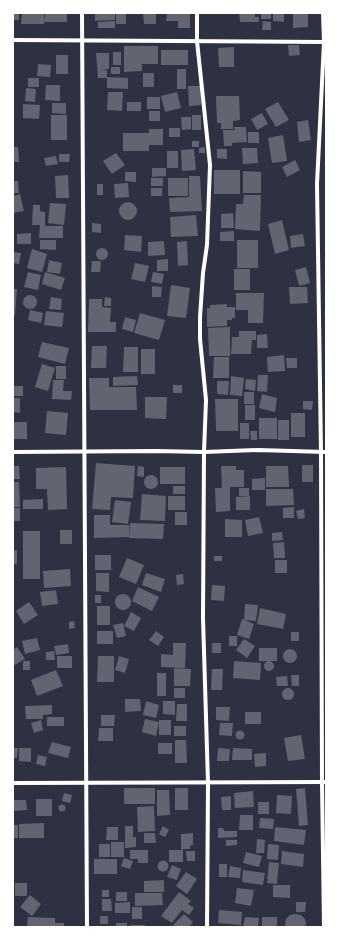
<svg xmlns="http://www.w3.org/2000/svg" width="339" height="940" font-family="'Asap Condensed',sans-serif">
  <rect width="100%" height="100%" fill="#2d3142"/>
  <!-- building -->
  <g fill="#626471">
    <rect x="13" y="13" width="6" height="7"/>
    <path d="M22,13H44V24H21Z"/>
    <path d="M45,13H67V22H44Z"/>
    <path d="M95,13H115V20L95,21Z"/>
    <rect x="116" y="13" width="10" height="11"/>
    <path d="M143,13H156V24H144Z"/>
    <path d="M167,13H190V28H178V21H166Z"/>
    <path d="M239,13H255V17H259V22H240Z"/>
    <rect x="261" y="13" width="10" height="6"/>
    <path d="M273,13H284V22L273,21Z"/>
    <path d="M293,13H308V27L293,28Z"/>
    <path d="M115,21V28H98V22Z"/>
    <path d="M263,21L271,22V30H262Z"/>
    <path d="M288,45H299L300,55L289,56Z"/>
    <path d="M124,46H158V64H142V71L124,72Z"/>
    <path d="M234,47V67H219L218,48Z"/>
    <rect x="161" y="50" width="27" height="15"/>
    <rect x="113" y="52" width="8" height="13"/>
    <path d="M96,53H109V69H101L107,70V78H98Z"/>
    <rect x="56" y="55" width="12" height="19"/>
    <path d="M38,64L51,65L50,77L37,76Z"/>
    <rect x="111" y="67" width="9" height="7"/>
    <rect x="177" y="69" width="9" height="20"/>
    <rect x="143" y="73" width="11" height="14"/>
    <path d="M107,77L128,78V89L107,88Z"/>
    <rect x="28" y="78" width="11" height="9"/>
    <path d="M46,85H60V101L45,100Z"/>
    <path d="M188,86H200L201,105L189,106Z"/>
    <path d="M26,88L36,89L35,102L25,101Z"/>
    <path d="M108,92H123L122,111L107,110Z"/>
    <path d="M177,92L181,108L165,112L161,96Z"/>
    <path d="M216,96H239L240,120L233,121V129H221V123H217Z"/>
    <rect x="147" y="97" width="13" height="12"/>
    <rect x="127" y="102" width="14" height="9"/>
    <path d="M278,102L289,120L276,127L265,109Z"/>
    <path d="M52,103H66V114L52,113Z"/>
    <path d="M23,104L40,105L39,119L23,118Z"/>
    <rect x="149" y="111" width="11" height="10"/>
    <path d="M262,113L268,124L257,130L251,119Z"/>
    <rect x="51" y="115" width="16" height="25"/>
    <rect x="192" y="115" width="9" height="15"/>
    <path d="M181,117H191V129L182,130Z"/>
    <path d="M308,120L311,140L299,142L297,122Z"/>
    <path d="M234,127H246L247,142L232,143V146H224L223,130H235Z"/>
    <rect x="169" y="128" width="11" height="9"/>
    <path d="M149,129H163V145H149V151H123V133H149Z"/>
    <rect x="248" y="132" width="11" height="11"/>
    <path d="M283,135L287,161L272,163L268,138Z"/>
    <rect x="192" y="141" width="7" height="6"/>
    <path d="M13,147H18L19,162H13Z"/>
    <path d="M205,147V153H199V148Z"/>
    <path d="M242,148H257L258,163L243,164Z"/>
    <path d="M194,149L196,170L182,171L181,150Z"/>
    <path d="M217,149H227V159L217,158Z"/>
    <rect x="167" y="151" width="11" height="17"/>
    <path d="M116,153L125,165L112,174L103,161Z"/>
    <path d="M59,154H70L69,162H59Z"/>
    <path d="M56,156L58,164L46,166L44,158Z"/>
    <path d="M295,160L300,170L287,177L282,167Z"/>
    <path d="M152,168H166V176L152,177Z"/>
    <rect x="214" y="170" width="26" height="24"/>
    <path d="M243,171L261,172V193H243Z"/>
    <path d="M125,172H136V182L125,181Z"/>
    <path d="M68,175L69,198H56L55,176Z"/>
    <path d="M189,176H200L202,211L170,212L169,198L189,197Z"/>
    <rect x="151" y="178" width="12" height="8"/>
    <rect x="168" y="178" width="20" height="18"/>
    <path d="M13,181H18L19,193H13Z"/>
    <path d="M128,183L129,197L115,198L114,184Z"/>
    <rect x="97" y="184" width="6" height="11"/>
    <rect x="151" y="188" width="11" height="8"/>
    <path d="M20,194L24,211L13,213V196Z"/>
    <path d="M244,195H261L260,231L235,229L236,204H243Z"/>
    <circle cx="128" cy="211" r="9"/>
    <path d="M50,203L66,204L64,225L48,223Z"/>
    <path d="M33,205H40V211L45,212V226H63V238H39L40,225H32Z"/>
    <path d="M233,213L234,228H221V214Z"/>
    <path d="M196,215L198,236L171,237L170,217Z"/>
    <path d="M282,220L289,250L275,254L268,224Z"/>
    <path d="M92,223L101,224V233L92,232Z"/>
    <path d="M234,231V241H220V232Z"/>
    <path d="M31,233V244H17V234Z"/>
    <path d="M303,234L305,246L291,248L290,236Z"/>
    <path d="M125,235L142,236L141,252L124,250Z"/>
    <path d="M40,240H56V250L40,249Z"/>
    <rect x="237" y="240" width="21" height="28"/>
    <path d="M164,241L165,255L148,256V242Z"/>
    <path d="M187,241L188,265L178,266L177,242Z"/>
    <circle cx="102" cy="254" r="6"/>
    <path d="M32,249L47,254L42,272L27,268Z"/>
    <path d="M13,252L21,253L19,264L13,263Z"/>
    <path d="M168,259V271H157V260Z"/>
    <path d="M49,260L62,263L60,274L47,272Z"/>
    <path d="M92,261H101L100,272H91Z"/>
    <path d="M135,263L149,266L145,282L131,279Z"/>
    <path d="M306,267L310,283L299,286L295,270Z"/>
    <rect x="234" y="269" width="16" height="21"/>
    <path d="M28,272L41,275L38,290L24,287Z"/>
    <path d="M45,272L65,278L61,290L42,284Z"/>
    <path d="M153,272L164,274L162,284L151,282Z"/>
    <path d="M171,285L190,288L186,318L167,316Z"/>
    <path d="M152,286L162,287L161,297H152Z"/>
    <path d="M289,287H307L308,303L290,304Z"/>
    <path d="M13,289H17L15,315H13Z"/>
    <path d="M236,293H264L263,323H248V310H236Z"/>
    <circle cx="30" cy="302" r="7"/>
    <path d="M51,297L62,299L61,310L49,309Z"/>
    <path d="M105,297L111,298V306H104Z"/>
    <path d="M89,299H102V307L111,308L110,322H116V332H88Z"/>
    <path d="M227,304V307H235V318H232V320H227V326L207,327V308H210V305Z"/>
    <path d="M30,310L43,313L41,323L28,320Z"/>
    <path d="M46,311L64,313L62,327L44,325Z"/>
    <path d="M140,313L165,320L159,340L134,333Z"/>
    <path d="M125,317L136,320L133,332L122,329Z"/>
    <path d="M230,327V356H209L208,328Z"/>
    <path d="M239,331H256V340H252L251,354H231L232,337H239Z"/>
    <path d="M267,334L268,348H257V335Z"/>
    <path d="M42,342L69,348L65,364L38,357Z"/>
    <path d="M92,346H107L106,368H91Z"/>
    <path d="M124,347H138V372H123Z"/>
    <rect x="141" y="349" width="14" height="25"/>
    <path d="M284,355L285,371L268,372L267,357Z"/>
    <path d="M214,357H229V378H213Z"/>
    <path d="M286,358H297V368H287Z"/>
    <path d="M42,364L55,368L48,391L35,387Z"/>
    <rect x="56" y="366" width="10" height="13"/>
    <path d="M258,375H268L267,392L257,391Z"/>
    <path d="M137,376L138,385L113,386V377Z"/>
    <path d="M231,376L244,378L242,396L230,395Z"/>
    <path d="M89,378H109V387H136L137,410H90Z"/>
    <path d="M246,379L256,380L255,391L245,389Z"/>
    <path d="M53,380H64L63,391H72L71,400L52,399Z"/>
    <path d="M217,381H229L228,395L217,394Z"/>
    <rect x="173" y="385" width="9" height="8"/>
    <rect x="14" y="386" width="9" height="10"/>
    <rect x="244" y="392" width="10" height="12"/>
    <path d="M262,394L277,398L275,412L259,408Z"/>
    <path d="M145,397H167L166,419L145,418Z"/>
    <path d="M13,398H20V413L13,412Z"/>
    <path d="M215,399H238V431H216Z"/>
    <path d="M303,401H313L312,410L303,409Z"/>
    <rect x="245" y="405" width="10" height="15"/>
    <path d="M47,411L68,413L66,435L45,433Z"/>
    <rect x="291" y="413" width="14" height="24"/>
    <rect x="259" y="418" width="18" height="21"/>
    <rect x="278" y="420" width="11" height="20"/>
    <rect x="13" y="422" width="14" height="17"/>
    <rect x="240" y="423" width="9" height="16"/>
    <path d="M250,431H257V440H251Z"/>
    <path d="M96,463L135,466L133,498L111,497L110,510L92,509Z"/>
    <rect x="302" y="465" width="11" height="17"/>
    <path d="M13,466H19L20,479H13Z"/>
    <path d="M138,466L144,467V477L137,476Z"/>
    <path d="M221,466H236V470H244V487H230V511L216,512L215,488H222Z"/>
    <path d="M266,466H288L289,487H266Z"/>
    <path d="M66,467L67,509L48,510L47,489H36V468Z"/>
    <rect x="160" y="467" width="25" height="17"/>
    <circle cx="151" cy="482" r="7"/>
    <path d="M265,478V490H252V479Z"/>
    <path d="M13,482H19L20,507H13Z"/>
    <rect x="173" y="486" width="12" height="8"/>
    <rect x="239" y="488" width="10" height="8"/>
    <path d="M266,489H293L294,505L266,506Z"/>
    <path d="M142,494L166,496L165,521L140,520Z"/>
    <rect x="168" y="496" width="17" height="14"/>
    <path d="M250,496V510H236V497Z"/>
    <path d="M43,499V509H23V500Z"/>
    <path d="M115,500L131,502L128,524L112,522Z"/>
    <path d="M294,507V518H283V508Z"/>
    <rect x="13" y="508" width="7" height="13"/>
    <path d="M304,509L305,518L298,519L296,511Z"/>
    <rect x="175" y="512" width="12" height="13"/>
    <path d="M94,515H110V525H129V537L94,538Z"/>
    <path d="M259,517L263,533L248,536L245,520Z"/>
    <path d="M225,519L242,520V537H225Z"/>
    <path d="M130,523L164,524L163,539L129,538Z"/>
    <rect x="60" y="530" width="12" height="14"/>
    <rect x="23" y="531" width="17" height="48"/>
    <path d="M282,532L283,540L272,541V533Z"/>
    <path d="M284,542L285,558H274L273,543Z"/>
    <rect x="13" y="550" width="4" height="14"/>
    <rect x="95" y="555" width="16" height="15"/>
    <rect x="214" y="556" width="8" height="5"/>
    <path d="M127,558L144,565L136,584L119,577Z"/>
    <rect x="275" y="560" width="12" height="13"/>
    <path d="M70,569L71,586L44,588L43,571Z"/>
    <path d="M96,573H109V592L96,591Z"/>
    <path d="M146,573L165,579L161,592L142,585Z"/>
    <path d="M183,574L184,584L177,585L176,575Z"/>
    <path d="M212,585L225,586L224,601L211,600Z"/>
    <path d="M138,587L159,597L152,611L132,601Z"/>
    <path d="M56,590L58,604L42,606L40,592Z"/>
    <circle cx="123" cy="602" r="8"/>
    <rect x="95" y="595" width="6" height="8"/>
    <path d="M29,602L38,615L24,624L16,611Z"/>
    <path d="M245,604L258,605L256,621L244,620Z"/>
    <rect x="97" y="606" width="13" height="19"/>
    <path d="M260,608L286,614L283,629L257,624Z"/>
    <path d="M131,612L141,618L134,631L124,626Z"/>
    <path d="M242,619L254,624L249,639L237,635Z"/>
    <path d="M74,621L75,628L69,629V622Z"/>
    <path d="M123,623L126,636L117,638L113,625Z"/>
    <rect x="97" y="631" width="16" height="13"/>
    <path d="M156,631L164,637L158,646L149,640Z"/>
    <rect x="291" y="632" width="8" height="9"/>
    <rect x="229" y="636" width="8" height="10"/>
    <path d="M37,638L40,650L25,654L22,641Z"/>
    <path d="M244,639L255,646L247,658L236,650Z"/>
    <path d="M173,643H186L185,668L161,667V654L173,655Z"/>
    <rect x="212" y="643" width="9" height="10"/>
    <path d="M68,644L69,653L56,655L54,646Z"/>
    <path d="M17,647L25,659L13,666V650Z"/>
    <rect x="259" y="648" width="18" height="13"/>
    <circle cx="290" cy="656" r="7"/>
    <path d="M54,651L55,660H46V652Z"/>
    <rect x="57" y="656" width="15" height="12"/>
    <path d="M98,656H114V682H97Z"/>
    <path d="M119,656L129,659L125,673L115,670Z"/>
    <rect x="23" y="661" width="7" height="9"/>
    <path d="M234,661L261,663L260,680L233,678Z"/>
    <circle cx="269" cy="666" r="5"/>
    <path d="M174,668L191,669L190,686H174Z"/>
    <path d="M212,669H223L222,690H211Z"/>
    <path d="M56,670L63,686L37,696L31,680Z"/>
    <rect x="157" y="673" width="9" height="23"/>
    <path d="M291,675H299V686H292Z"/>
    <path d="M287,676L288,686H277L276,677Z"/>
    <circle cx="288" cy="694" r="6"/>
    <rect x="174" y="688" width="11" height="10"/>
    <path d="M125,699H140L141,711L125,712Z"/>
    <path d="M146,701L159,705L156,718L143,715Z"/>
    <path d="M163,701H175V715L163,714Z"/>
    <path d="M177,704H187V721H176Z"/>
    <path d="M52,705V714L43,715V719H26L25,706Z"/>
    <path d="M216,707H230L229,721L216,720Z"/>
    <rect x="245" y="712" width="16" height="12"/>
    <path d="M101,715H115L114,726H101Z"/>
    <rect x="47" y="717" width="17" height="9"/>
    <path d="M145,719L159,722L156,736L142,732Z"/>
    <path d="M41,720L43,730L34,733L31,723Z"/>
    <rect x="159" y="720" width="12" height="15"/>
    <path d="M220,723H233L232,736L219,735Z"/>
    <rect x="174" y="726" width="12" height="10"/>
    <path d="M99,728H113V741H98Z"/>
    <circle cx="240" cy="735" r="4.5"/>
    <path d="M301,735L305,759L288,761L284,738Z"/>
    <path d="M175,740H186L187,763H175Z"/>
    <path d="M52,742L71,747L68,758L48,753Z"/>
    <rect x="158" y="743" width="14" height="11"/>
    <path d="M13,748H18L17,758H13Z"/>
    <path d="M19,748H31V762L19,761Z"/>
    <path d="M218,748L230,749L229,761H217Z"/>
    <path d="M233,748L252,749V760H232Z"/>
    <path d="M266,753V766L255,767L254,754Z"/>
    <path d="M38,755L47,757L45,766L36,764Z"/>
    <rect x="124" y="788" width="31" height="16"/>
    <rect x="175" y="788" width="13" height="22"/>
    <path d="M305,788L308,825L299,826L296,789Z"/>
    <path d="M157,790H169L170,815L157,816Z"/>
    <path d="M253,791L254,807L235,808L234,793Z"/>
    <path d="M64,793L72,795L70,803L62,801Z"/>
    <path d="M277,795L292,796L291,814L276,813Z"/>
    <path d="M231,796V810H222L221,797Z"/>
    <rect x="36" y="799" width="16" height="17"/>
    <path d="M14,800H26L27,810L14,811Z"/>
    <rect x="258" y="802" width="11" height="12"/>
    <circle cx="62" cy="808" r="3.5"/>
    <path d="M154,806L155,831L138,832L137,807Z"/>
    <path d="M240,815H253V830H239Z"/>
    <path d="M260,818L274,819L273,829L259,828Z"/>
    <path d="M44,823V838H19V824Z"/>
    <rect x="13" y="825" width="5" height="13"/>
    <path d="M125,826H133V837H136V847L125,848Z"/>
    <path d="M163,826L169,830L165,837L159,834Z"/>
    <path d="M107,827H118V840H106Z"/>
    <path d="M275,827L306,830L304,845L274,841Z"/>
    <path d="M218,828H223L224,831H237V837L218,838Z"/>
    <path d="M144,833H155L156,843H144Z"/>
    <path d="M193,833V845L190,846V849H183V862H169V850H181V834Z"/>
    <path d="M257,839L265,840L264,853H256Z"/>
    <path d="M226,840H237V845L226,846Z"/>
    <rect x="111" y="842" width="13" height="15"/>
    <rect x="99" y="844" width="11" height="13"/>
    <path d="M268,844L279,845L278,860L267,859Z"/>
    <path d="M130,850H148V863H138V859H130Z"/>
    <path d="M186,851H195V861H187Z"/>
    <path d="M282,851L304,854L303,867L281,864Z"/>
    <path d="M246,852L262,856L259,867L243,863Z"/>
    <path d="M124,858L133,861L130,869L121,866Z"/>
    <rect x="94" y="859" width="23" height="15"/>
    <circle cx="163" cy="866" r="5.5"/>
    <path d="M269,862L279,863L277,884L267,883Z"/>
    <rect x="219" y="864" width="8" height="13"/>
    <path d="M172,865L181,869L177,880L167,877Z"/>
    <path d="M230,866L241,868L240,878L228,877Z"/>
    <path d="M243,870L265,873L263,885L242,882Z"/>
    <path d="M186,872L197,879L187,894L176,886Z"/>
    <path d="M164,880V892H144V881Z"/>
    <rect x="15" y="883" width="12" height="13"/>
    <path d="M273,885H290V898L273,897Z"/>
    <path d="M237,888L254,890L251,906L235,903Z"/>
    <rect x="102" y="890" width="7" height="7"/>
    <rect x="116" y="892" width="11" height="9"/>
    <path d="M179,892L191,901L188,904L194,908L189,915L182,910L172,923L161,916Z"/>
    <path d="M135,893H162L163,905L135,906Z"/>
    <path d="M30,895L41,904L32,916L20,907Z"/>
    <path d="M102,899H111L112,911H102Z"/>
    <path d="M130,902V913H115V903Z"/>
    <path d="M296,902H306L305,912H296Z"/>
    <rect x="132" y="907" width="10" height="12"/>
    <path d="M219,910L242,912L241,925L218,923Z"/>
    <path d="M184,914L193,922L189,927H175L173,925Z"/>
    <path d="M295,914L301,915L305,919L306,924L305,927H286L285,924L286,919L290,915Z"/>
    <rect x="100" y="916" width="8" height="8"/>
    <path d="M28,917L55,918V923H64V927H27Z"/>
    <path d="M245,917L259,918L258,927H243Z"/>
    <rect x="262" y="917" width="15" height="10"/>
    <rect x="116" y="923" width="11" height="4"/>
    <path d="M130,925H145V927H131Z"/>
  </g>
  <g fill="none" stroke-linecap="round" stroke-linejoin="round">
    <!-- minor -->
    <g stroke="#fff" stroke-width="4">
      <path d="M82,13L87,927"/>
      <path d="M197,13V41L210,165L207,245L203,273L200,317V339L206,400L204,452L203,618L208,783L207,927"/>
      <path d="M323,13L324,42L317,184L321,452L322,782L324,927"/>
      <path d="M13,40L325,42"/>
      <path d="M13,452L156,451L204,452L258,450L326,452"/>
      <path d="M13,783L326,782"/>
    </g>
  </g>
  <!-- border -->
  <rect width="339" height="940" fill="none" stroke="#ffffff" stroke-width="28"/>
</svg>
